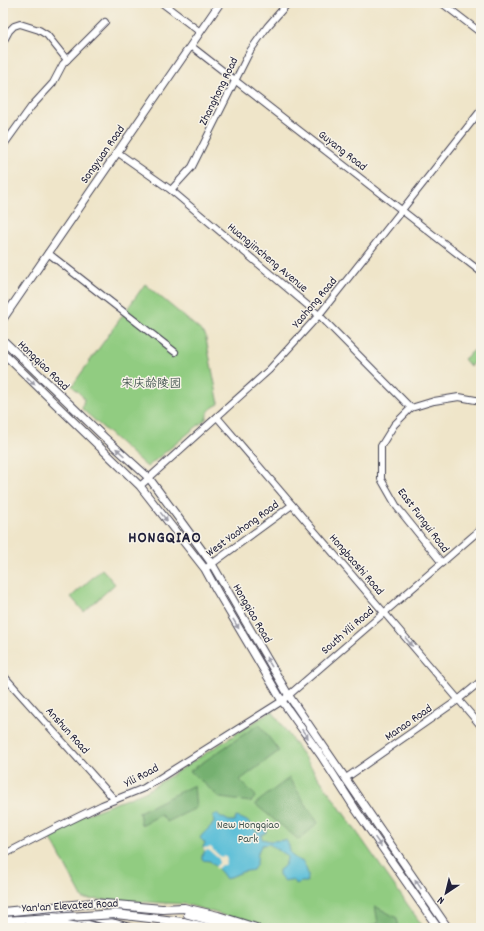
<svg xmlns="http://www.w3.org/2000/svg" width="484" height="931" font-family="Dekko,'LXGW WenKai TC',sans-serif">
  <rect width="100%" height="100%" fill="#f7f3e8"/>
  <filter id="ink" filterUnits="userSpaceOnUse"><feTurbulence type="fractalNoise" baseFrequency=".025" numOctaves="2"/><feDisplacementMap in="SourceGraphic" scale="8" xChannelSelector="R" yChannelSelector="G"/><feConvolveMatrix kernelMatrix="1 2 1 2 8 2 1 2 1" color-interpolation-filters="sRGB"/></filter>
  <filter id="wash" filterUnits="userSpaceOnUse"><feTurbulence type="fractalNoise" baseFrequency=".012" numOctaves="4" result="noise"/><feDisplacementMap in="SourceGraphic" scale="16" xChannelSelector="R" yChannelSelector="G"/><feGaussianBlur stdDeviation="0.9" result="paint"/><feColorMatrix in="noise" values="0 0 0 0 0 0 0 0 0 0 0 0 0 0 0 0 0 1.4 0 .05"/><feComposite in="paint" operator="in"/></filter>
  <g filter="url(#wash)">
    <rect width="100%" height="100%" fill="#efe5c9"/>
    <!-- green -->
    <g fill="#91cc81" stroke="#5a775e">
      <path d="M145,284L205,334L219,404C211,408 208,410 206,419L147,467L82,409L84,398L72,386Z"/>
      <path d="M478,347L481,351V356L470,366L464,359Z"/>
      <path d="M102,569L115,584L84,612L71,597Z"/>
      <path d="M272,711L424,928H267L185,904L83,899L50,837L79,817L145,792Z"/>
    </g>
    <!-- forest -->
    <g fill="#74b06f" stroke="#4b6955">
      <path d="M259,724L279,751L240,780L256,796L251,802L220,798L190,771Z"/>
      <path d="M289,778L318,823L299,840L255,804Z"/>
      <path d="M194,785L196,808L167,822L161,815L141,825L139,812Z"/>
      <path d="M375,906L397,918L399,928H366L378,923Z"/>
    </g>
    <!-- water -->
    <path fill="#59bdd7" stroke="#3e7089" d="M216,814L229,821H235L236,817C248,820 251,823 257,833L263,829L267,832L261,835L262,839L270,841L286,840C294,852 284,854 303,862C306,868 310,875 307,882H301L296,884C293,880 290,879 285,881L279,876V870C285,866 287,863 287,856L269,844L262,845C254,855 261,859 253,870L242,872L226,879C222,872 216,867 210,861L202,860V856L205,851L203,847L205,843L200,838L202,835L214,823L213,816Z"/>
    <!-- pier -->
    <path fill="#efe5c9" d="M210,847L212,848L213,850L221,857L223,856L226,857L227,861L225,865H221L217,869L215,867L219,863V859L211,852L208,850L205,851L203,848Z"/>
  </g>
  <g filter="url(#ink)">
    <g fill="none" stroke-linecap="round" stroke-linejoin="round">
      <!-- minor casing -->
      <g stroke="#413f50" stroke-width="8">
        <g id="minor">
          <path d="M162,3L200,32"/>
          <path d="M442,3L481,33"/>
          <path d="M3,42L9,31L14,26L20,24L39,30L47,35L67,60"/>
          <path d="M191,46L481,272"/>
          <path d="M3,146L31,107L53,83L63,64L105,22"/>
          <path d="M117,152L171,190L319,315L411,408"/>
          <path d="M171,190L192,167L250,51L267,27L288,3"/>
          <path d="M48,253L175,352"/>
          <path d="M217,417L481,726"/>
          <path d="M140,486L269,370L319,315L481,110"/>
          <path d="M442,563L397,507L381,479V446L394,425L411,408L434,401L459,397L481,401"/>
          <path d="M205,569L292,505"/>
          <path d="M3,675L115,800"/>
          <path d="M346,778L458,700L481,681"/>
          <path d="M3,855L55,828L102,805L144,788L282,701L481,529"/>
        </g>
      </g>
      <!-- major casing -->
      <g stroke="#413f50" stroke-width="9">
        <g id="major">
          <path d="M3,319L220,3"/>
          <path d="M3,340L104,437L149,478L180,520L212,564L289,696L448,928"/>
          <path d="M3,353L140,486L205,569L217,591L282,701L322,757L356,810L438,928"/>
          <path d="M36,911L69,914"/>
          <path d="M92,917L132,928"/>
          <path d="M70,923L87,924L101,928"/>
          <path d="M3,925L37,926"/>
        </g>
      </g>
      <!-- highway casing -->
      <g stroke="#413f50" stroke-width="10">
        <g id="highway">
          <path d="M162,909L184,908L218,916L256,928"/>
          <path d="M188,914L238,928"/>
          <path d="M183,922L209,928"/>
        </g>
      </g>
      <!-- minor -->
      <use href="#minor" stroke="#fff" stroke-width="6"/>
      <!-- major -->
      <use href="#major" stroke="#fff" stroke-width="7"/>
      <!-- highway -->
      <use href="#highway" stroke="#fff" stroke-width="8"/>
      <!-- highway-bridge casing -->
      <g stroke="#413f50" stroke-width="10" stroke-linecap="butt">
        <g id="highway-bridge">
          <path d="M3,912L93,903L162,909"/>
          <path d="M3,921L116,914L183,922"/>
          <path d="M30,923L61,924L84,928"/>
        </g>
      </g>
      <!-- highway-bridge -->
      <use href="#highway-bridge" stroke="#fff" stroke-width="8"/>
    </g>
    <!-- one-way arrows -->
    <defs><path id="oneway-solid" d="M-6-.8H1V-3.2L6.5 0L1 3.2V.8H-6Z"/></defs>
    <g fill="#9c9ca7">
      <use href="#oneway-solid" transform="translate(31 381) rotate(44)"/>
      <use href="#oneway-solid" transform="translate(120 452) rotate(-138)"/>
      <use href="#oneway-solid" transform="translate(164 517) rotate(52)"/>
      <use href="#oneway-solid" transform="translate(236 624) rotate(59)"/>
      <use href="#oneway-solid" transform="translate(409 642) rotate(50)"/>
      <use href="#oneway-solid" transform="translate(269 662) rotate(-120)"/>
      <use href="#oneway-solid" transform="translate(305 734) rotate(55)"/>
      <use href="#oneway-solid" transform="translate(378 842) rotate(55)"/>
      <use href="#oneway-solid" transform="translate(418 884) rotate(-124)"/>
    </g>
  </g>
  <g text-anchor="middle" stroke-width="3" stroke-linejoin="round" paint-order="stroke">
    <!-- street labels -->
    <g font-size="12" fill="#22223b" stroke="#f7f3e8">
      <text transform="translate(218 91) rotate(-64)" y="4">Zhanghong Road</text>
      <text transform="translate(343 150) rotate(38)" y="4">Guyang Road</text>
      <text transform="translate(102 154) rotate(-55)" y="4">Songyuan Road</text>
      <text transform="translate(268 257) rotate(40)" y="4">Huangjincheng Avenue</text>
      <text transform="translate(314 302) rotate(-50)" y="4">Yaohong Road</text>
      <text transform="translate(44 365) rotate(44)" y="4">Hongqiao Road</text>
      <text transform="translate(424 520) rotate(53)" y="4">East Fungui Road</text>
      <text transform="translate(242 528) rotate(-36)" y="4">West Yaohong Road</text>
      <text transform="translate(357 564) rotate(49)" y="4">Hongbaoshi Road</text>
      <text transform="translate(253 613) rotate(60)" y="4">Hongqiao Road</text>
      <text transform="translate(347 630) rotate(-41)" y="4">South Yili Road</text>
      <text transform="translate(408 722) rotate(-35)" y="4">Manao Road</text>
      <text transform="translate(68 730) rotate(48)" y="4">Anshun Road</text>
      <text transform="translate(141 775) rotate(-28)" y="4">Yili Road</text>
      <text transform="translate(70 905) rotate(-3)" y="4">Yan'an Elevated Road</text>
    </g>
    <!-- park labels -->
    <g font-size="12" fill="#435550" stroke="#f7f3e8">
      <text x="151" y="387">宋庆龄陵园</text>
      <text x="248" y="828">New Hongqiao<tspan x="248" dy="14">Park</tspan></text>
    </g>
    <!-- district labels -->
    <g font-size="16" font-weight="bold" letter-spacing="1" fill="#22223b" stroke="#f7f3e8">
      <text x="165" y="542">HONGQIAO</text>
    </g>
  </g>
  <!-- margin -->
  <rect width="484" height="931" fill="none" stroke="#f7f3e8" stroke-width="16"/>
  <!-- north arrow -->
  <g transform="translate(446 893) rotate(215)" stroke="#f7f3e8" stroke-width="3" paint-order="stroke">
  <path d="M0-3L7 15L0 10L-7 15Z" fill="#22223b"/>
  <text y="-6" font-size="11" font-weight="bold" text-anchor="middle" fill="#22223b">N</text>
  </g>
</svg>
